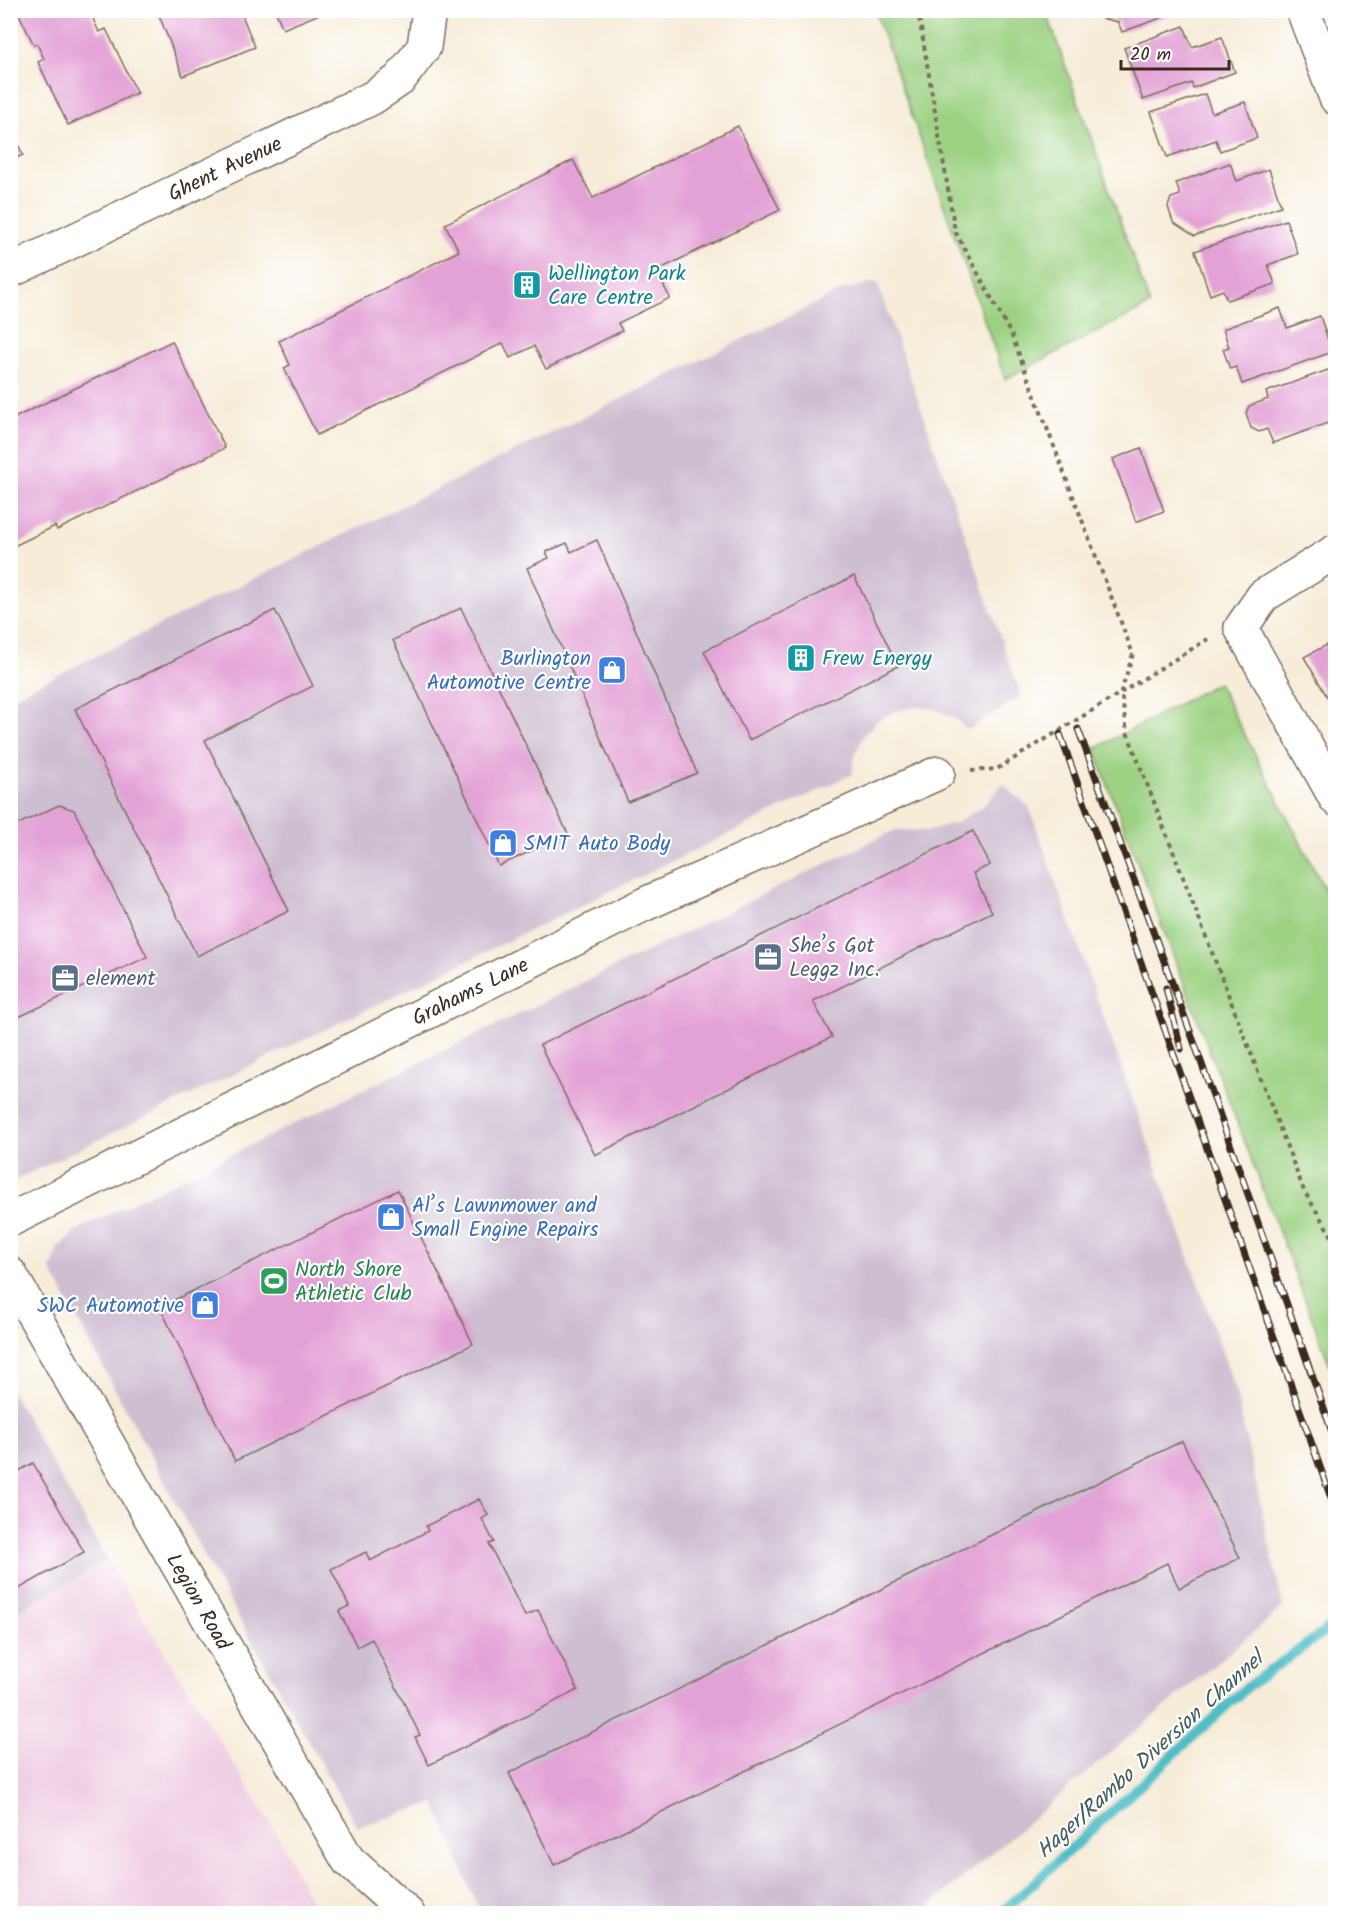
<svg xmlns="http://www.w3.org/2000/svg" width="1346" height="1924" font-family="Kalam,sans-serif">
  <rect width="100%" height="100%" fill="#fff"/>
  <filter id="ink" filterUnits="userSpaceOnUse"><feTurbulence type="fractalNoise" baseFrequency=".0167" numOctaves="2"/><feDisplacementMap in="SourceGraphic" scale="12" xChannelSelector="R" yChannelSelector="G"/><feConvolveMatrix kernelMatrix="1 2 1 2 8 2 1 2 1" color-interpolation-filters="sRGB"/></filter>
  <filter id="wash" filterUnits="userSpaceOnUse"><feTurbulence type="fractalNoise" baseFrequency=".008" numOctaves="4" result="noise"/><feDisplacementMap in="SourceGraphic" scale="24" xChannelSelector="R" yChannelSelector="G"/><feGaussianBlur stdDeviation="1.35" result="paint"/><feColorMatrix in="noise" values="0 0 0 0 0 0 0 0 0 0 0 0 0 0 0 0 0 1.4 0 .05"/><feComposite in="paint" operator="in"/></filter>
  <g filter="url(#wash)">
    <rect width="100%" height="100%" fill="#f6ecd8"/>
    <!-- built -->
    <path fill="#f0d0e4" d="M107,1560L276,1832L317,1913H11L10,1614Z"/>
    <!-- industrial -->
    <g fill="#cebed1">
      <path d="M877,282L1021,696L968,730L953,717L934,709L915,707L895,711L877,721L864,735L855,754L852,774L11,1182V698L843,290Z"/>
      <path d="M1003,784L1029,807L1235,1388L1283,1607L921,1913H480L435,1803L357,1827L208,1563L51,1270L58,1248L79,1229L895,830L926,831L956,823L982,807Z"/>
      <path d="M10,1389L107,1560L11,1614H10Z"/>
    </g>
    <!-- green -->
    <g fill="#9dd283" stroke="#6c7e50" stroke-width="1.5">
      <path d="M875,11H1046L1150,305L1005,379Z"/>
      <path d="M1218,683L1335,909V1378L1094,749Z"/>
    </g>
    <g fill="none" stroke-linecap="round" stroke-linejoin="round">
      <!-- stream -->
      <path stroke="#50bec8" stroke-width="10" d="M1000,1914L1247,1687L1328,1629"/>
    </g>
    <g id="blocks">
      <!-- building -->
      <g fill="#e3a2d6">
        <path d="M17,10H89L99,32L106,29L137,93L68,125L38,62L44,59L37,44L34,45Z"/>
        <path d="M157,10H240L255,47L183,76Z"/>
        <path d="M275,10H327V11L283,29Z"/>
        <path d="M1098,10H1180V11L1122,32L1118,22L1101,18Z"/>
        <path d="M1184,26L1192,47L1222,37L1235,72L1193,88L1192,83L1143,100L1124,48Z"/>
        <path d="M1205,94L1212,113L1245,102L1257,138L1220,151L1216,140L1167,157L1151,112Z"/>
        <path d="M738,126L780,210L656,271L670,298L618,323L622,331L546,369L534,346L510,358L503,343L317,435L284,368L290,365L279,341L459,251L445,224L573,160L593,198Z"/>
        <path d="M10,127L23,155L10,161Z"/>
        <path d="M1230,163L1237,181L1269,169L1281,206L1194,236L1173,222L1168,207L1171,198L1180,195L1176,183Z"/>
        <path d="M1286,220L1298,254L1268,265L1275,284L1227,300L1223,290L1210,295L1195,251Z"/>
        <path d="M1280,308L1287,328L1320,316L1332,352L1242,384L1236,367L1230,369L1223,349L1229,347L1223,329Z"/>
        <path d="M172,341L225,448L57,530L55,526L10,548V420Z"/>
        <path d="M1331,369L1336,382V420L1273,443L1267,429L1259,432L1251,428L1246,413L1249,406L1268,399L1266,392Z"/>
        <path d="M1141,448L1164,511L1136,522L1113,459Z"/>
        <path d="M597,540L697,773L628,802L527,568L549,558L546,552L567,543L571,552Z"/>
        <path d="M854,576L898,666L749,740L704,651Z"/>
        <path d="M461,608L568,834L499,866L393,640Z"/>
        <path d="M275,610L313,686L205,740L289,911L197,956L75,709Z"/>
        <path d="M1336,640V712L1304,657Z"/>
        <path d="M59,805L74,810L147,957L10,1021V828Z"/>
        <path d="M973,831L990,865L973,873L992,912L813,1001L832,1037L595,1155L540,1045Z"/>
        <path d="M398,1190L473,1344L235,1461L160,1307Z"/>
        <path d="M1182,1441L1240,1558L1179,1588L1167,1563L554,1865L509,1773Z"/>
        <path d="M33,1463L84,1552L10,1594V1476Z"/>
        <path d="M479,1499L488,1515L482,1519L494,1542L489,1544L525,1616L538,1610L578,1690L429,1765L415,1737L420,1735L372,1639L357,1647L339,1611L349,1606L331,1569L366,1552L370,1561L428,1531L426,1526Z"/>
      </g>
    </g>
  </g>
  <g filter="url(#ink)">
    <use href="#blocks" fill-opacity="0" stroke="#7c6e5f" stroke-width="1.5"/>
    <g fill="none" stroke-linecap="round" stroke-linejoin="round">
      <!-- minor casing -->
      <g stroke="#7c6e5f" stroke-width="36">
        <g id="minor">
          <path d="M1303,10L1336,98"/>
          <path id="s1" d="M10,271L372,98L399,80L424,47L429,10"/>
          <path d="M1336,551L1263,596L1241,628L1336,799"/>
          <path id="s2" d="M10,1220L645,904L938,773"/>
          <path id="s3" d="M10,1274L348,1860L408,1914"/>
        </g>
      </g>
      <!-- path -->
      <g stroke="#7c6e5f" stroke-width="4" stroke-dasharray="4.5 4.5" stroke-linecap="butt">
        <path d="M918,10L955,231L1012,336L1133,654L1121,692L1127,732L1304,1191L1336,1243"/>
        <path d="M971,771L997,769L1208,639"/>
      </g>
      <!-- minor -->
      <use href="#minor" stroke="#fff" stroke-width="33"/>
      <!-- rail casing -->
      <g stroke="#3b2a1e" stroke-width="7">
        <g id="rail">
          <path d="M1078,729L1194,1042L1336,1443"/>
          <path d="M1060,734L1336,1512"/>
          <path d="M1166,988L1181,1049"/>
        </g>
      </g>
      <!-- rail -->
      <use href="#rail" stroke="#fff" stroke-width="4.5" stroke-dasharray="14" stroke-linecap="butt"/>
    </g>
  </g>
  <!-- icons -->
  <defs>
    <g id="building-square" transform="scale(1.5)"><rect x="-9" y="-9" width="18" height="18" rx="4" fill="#0f9aa8" stroke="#fff"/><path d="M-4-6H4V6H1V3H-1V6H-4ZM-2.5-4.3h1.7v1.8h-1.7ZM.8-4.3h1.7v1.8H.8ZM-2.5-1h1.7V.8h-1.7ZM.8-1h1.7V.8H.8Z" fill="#fff"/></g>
    <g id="shop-square" transform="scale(1.5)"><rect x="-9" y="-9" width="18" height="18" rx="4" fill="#3f7fe0" stroke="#fff"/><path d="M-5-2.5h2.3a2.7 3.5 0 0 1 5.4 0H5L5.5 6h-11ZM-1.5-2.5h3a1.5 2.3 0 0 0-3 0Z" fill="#fff"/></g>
    <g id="office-square" transform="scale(1.5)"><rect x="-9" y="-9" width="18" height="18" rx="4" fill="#5c6f8a" stroke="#fff"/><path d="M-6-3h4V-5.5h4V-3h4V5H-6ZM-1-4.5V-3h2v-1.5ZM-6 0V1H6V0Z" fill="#fff"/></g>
    <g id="stadium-square" transform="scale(1.5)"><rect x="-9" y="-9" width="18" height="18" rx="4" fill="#2e9e5b" stroke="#fff"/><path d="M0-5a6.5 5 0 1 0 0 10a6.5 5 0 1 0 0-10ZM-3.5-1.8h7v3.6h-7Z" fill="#fff"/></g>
  </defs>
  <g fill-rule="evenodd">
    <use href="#building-square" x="527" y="285"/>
    <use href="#building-square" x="801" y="658"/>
    <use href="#shop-square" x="612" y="670"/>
    <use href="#shop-square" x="503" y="843"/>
    <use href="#office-square" x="768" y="957"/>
    <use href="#office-square" x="65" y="978"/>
    <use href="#shop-square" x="391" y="1217"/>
    <use href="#stadium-square" x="274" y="1281"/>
    <use href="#shop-square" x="205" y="1305"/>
  </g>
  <g text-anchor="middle" stroke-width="4.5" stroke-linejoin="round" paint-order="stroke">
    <!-- street labels -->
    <g font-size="21" fill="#3b2a1e" stroke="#fff">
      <text dy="7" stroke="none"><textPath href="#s1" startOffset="238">Ghent Avenue</textPath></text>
      <text dy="7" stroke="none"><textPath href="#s2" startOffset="514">Grahams Lane</textPath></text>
      <text dy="7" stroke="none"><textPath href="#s3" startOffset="378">Legion Road</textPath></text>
    </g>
    <!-- culture labels -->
    <g font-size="21" fill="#0d838f" stroke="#fff" text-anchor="start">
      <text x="548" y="280">Wellington Park<tspan x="548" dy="24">Care Centre</tspan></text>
      <text x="822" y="665">Frew Energy</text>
    </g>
    <!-- shop labels -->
    <g font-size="21" fill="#366cbe" stroke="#fff" text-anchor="end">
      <text x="591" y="665">Burlington<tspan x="591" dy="24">Automotive Centre</tspan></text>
      <text x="524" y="850" text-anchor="start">SMIT Auto Body</text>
      <text x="412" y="1212" text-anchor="start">Al’s Lawnmower and<tspan x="412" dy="24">Small Engine Repairs</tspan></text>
      <text x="184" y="1312">SWC Automotive</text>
    </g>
    <!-- service labels -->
    <g font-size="21" fill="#4e5e75" stroke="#fff" text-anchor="start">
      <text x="789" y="952">She’s Got<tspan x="789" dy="24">Leggz Inc.</tspan></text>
      <text x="86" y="985">element</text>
    </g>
    <!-- leisure labels -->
    <g font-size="21" fill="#27864d" stroke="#fff" text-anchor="start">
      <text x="295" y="1276">North Shore<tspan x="295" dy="24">Athletic Club</tspan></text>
    </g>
    <!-- water labels -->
    <g font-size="22" font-style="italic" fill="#425e5a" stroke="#fff">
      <text transform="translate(1149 1754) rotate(-42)" y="8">Hager/Rambo Diversion Channel</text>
    </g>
  </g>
  <!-- margin -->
  <rect width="1346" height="1924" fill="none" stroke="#fff" stroke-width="36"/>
  <!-- scale -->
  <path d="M1121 60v9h108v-9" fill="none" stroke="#3b2a1e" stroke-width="3"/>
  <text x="1130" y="60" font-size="18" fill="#3b2a1e" stroke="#ffffff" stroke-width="4.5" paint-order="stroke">20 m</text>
</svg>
